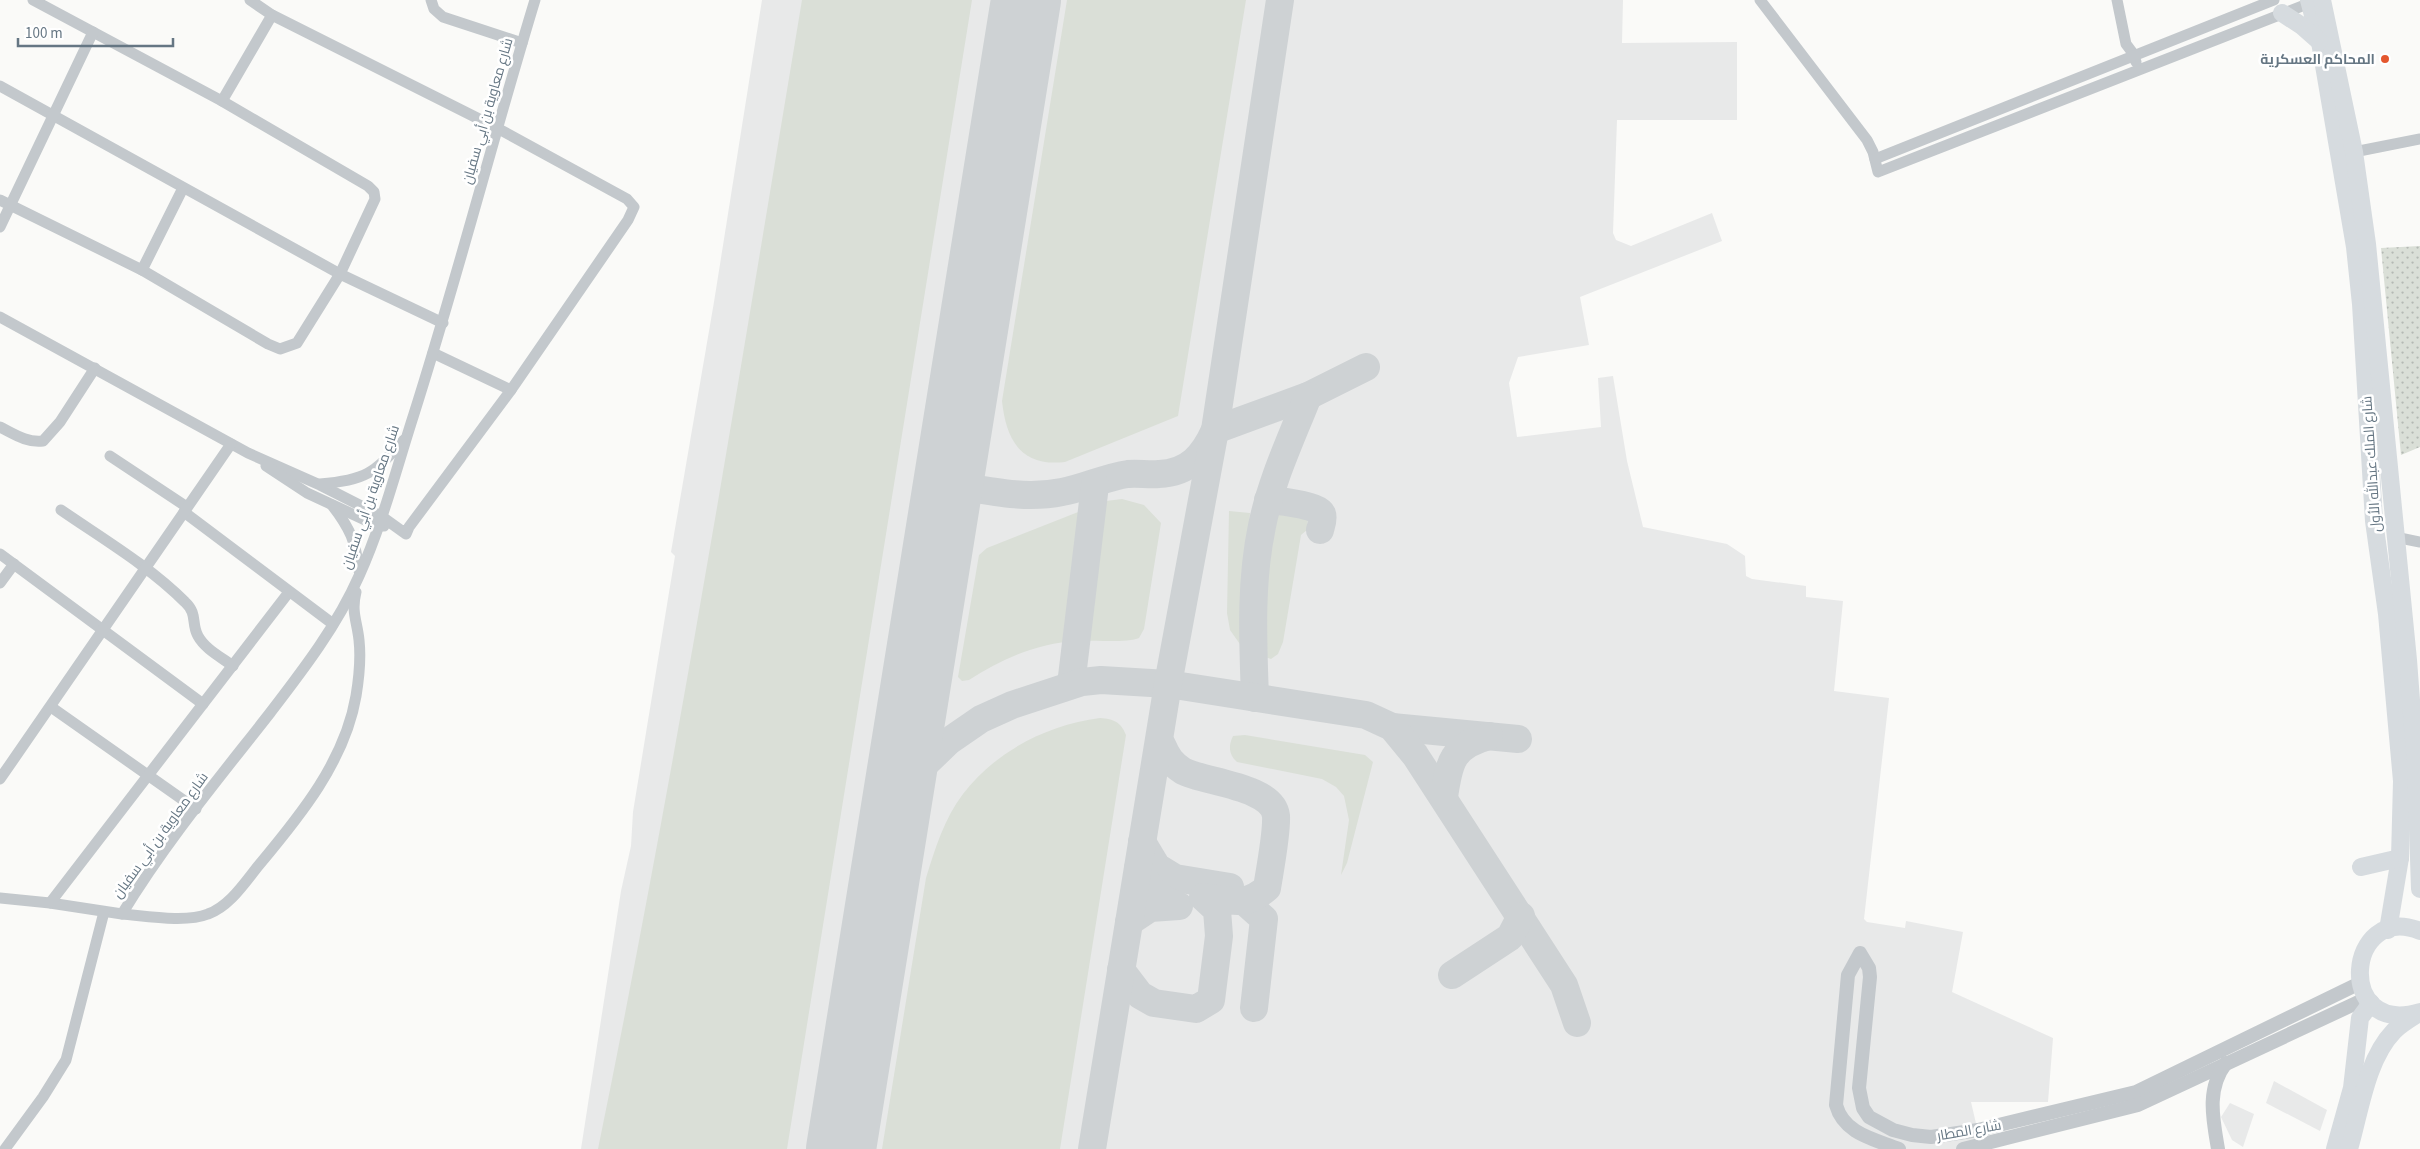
<svg xmlns="http://www.w3.org/2000/svg" width="2420" height="1149" font-family="'Source Sans 3',Cairo,sans-serif">
  <defs>
    <pattern id="park-dots" width="8" height="8" patternUnits="userSpaceOnUse" patternTransform="scale(1.25)"><rect width="8" height="8" fill="#dadfd7"/><path d="M2 2h.1M6 6h.1" fill="none" stroke="#b4b9b4" stroke-width="1.8" stroke-linecap="round"/></pattern>
  </defs>
  <rect width="100%" height="100%" fill="#fafaf8"/>
  <!-- built -->
  <g fill="#e8e9e9">
    <path d="M762,0H1623L1622,43L1737,42V120H1617L1613,233L1616,240L1631,246L1712,213L1722,241L1580,297L1589,345L1518,357L1509,383L1517,437L1601,427L1598,378L1613,376L1627,461L1643,527L1727,544L1745,556L1746,576L1752,579L1806,586V597L1843,601L1834,691L1889,698L1864,919L1867,922L1905,928L1906,921L1963,932L1952,992L2053,1038L2048,1102H1971L1982,1149H581L621,891L631,846L633,812L675,556L671,552L714,302Z"/>
    <path d="M2274,1081L2327,1110L2320,1131L2266,1103Z"/>
    <path d="M2230,1103L2254,1114L2243,1147L2232,1140L2221,1117Z"/>
  </g>
  <!-- grass -->
  <g fill="#dadfd7">
    <path d="M802,0H972L787,1149H598C676,768 738,384 802,0Z"/>
    <path d="M1067,0H1246L1178,416L1065,462C1021,467 1006,440 1002,401Z"/>
    <path d="M1122,499L1144,505L1161,523L1144,629L1139,638C1129,643 1091,640 1077,641C1038,643 1001,659 969,680L962,681L958,677L979,555L987,548L1106,501Z"/>
    <path d="M1229,511L1250,513L1241,611L1242,647L1230,630L1227,613Z"/>
    <path d="M1263,513L1308,518L1307,530L1301,535L1283,642L1278,654L1271,659L1254,653C1240,627 1252,541 1263,513Z"/>
    <path d="M1100,718C1114,719 1121,722 1126,735L1060,1149H882L926,878C935,849 944,819 963,794C996,751 1047,725 1100,718Z"/>
    <path d="M1245,735L1365,755L1373,762L1347,863L1341,875L1349,820L1344,796L1336,787L1322,779L1237,762C1229,755 1228,746 1233,736Z"/>
  </g>
  <!-- park -->
  <path fill="url(#park-dots)" d="M2420,246V447L2401,455L2381,248Z"/>
  <g fill="none" stroke-linecap="round" stroke-linejoin="round">
    <!-- taxiway -->
    <g stroke="#ced2d4" stroke-width="28">
      <path d="M948,484C986,490 1023,500 1062,492C1084,488 1106,477 1128,474C1138,473 1149,475 1159,474C1189,473 1204,455 1215,430L1308,396L1366,367"/>
      <path d="M1268,500C1279,501 1318,505 1322,514C1324,519 1321,526 1320,530"/>
      <path d="M1071,685L1095,485"/>
      <path d="M1255,698C1253,641 1250,583 1262,526C1271,481 1291,439 1308,396"/>
      <path d="M1392,727L1518,739"/>
      <path d="M899,789L949,741L981,719L1012,705L1082,682L1101,680L1168,684L1366,715L1392,727L1415,755L1564,985L1577,1023"/>
      <path d="M1444,797C1449,762 1452,746 1489,736"/>
      <path d="M1142,842L1157,867L1175,878L1230,887"/>
      <path d="M1245,902L1264,919L1254,1008"/>
      <path d="M1129,922L1150,908L1179,906L1155,895L1138,868"/>
      <path d="M1121,970L1140,995L1154,1003L1196,1009L1211,1000L1219,936L1217,910L1203,897C1232,900 1244,908 1267,888C1270,869 1277,833 1276,816C1273,786 1203,782 1183,771C1172,764 1167,757 1162,745"/>
      <path d="M1452,975L1510,937L1521,916"/>
      <path d="M1092,1149L1168,684L1215,430L1280,0"/>
    </g>
    <!-- runway -->
    <path stroke="#ced2d4" stroke-width="70" d="M841,1149L1026,0"/>
    <!-- minor -->
    <g stroke="#c3c8cc" stroke-width="11">
      <path d="M431,0L434,9L443,17L522,43"/>
      <path d="M1760,0L1867,140L1873,152L1878,172L2310,3"/>
      <path d="M2117,0L2126,44L2132,52L2136,62"/>
      <path d="M0,86L340,274L443,323"/>
      <path d="M222,101L272,15"/>
      <path d="M2354,152L2420,139"/>
      <path d="M1875,159L2274,0"/>
      <path d="M0,200L142,270L268,344L280,349L297,343L340,274L375,199L374,192L368,186L222,101L33,0"/>
      <path d="M0,227L93,32"/>
      <path d="M142,270L183,188"/>
      <path d="M0,317L248,453L320,485L381,516L406,534L409,527L511,390L628,220L634,207L627,199L497,128L272,15L250,0"/>
      <path d="M433,353L511,390"/>
      <path d="M0,427C14,434 27,443 43,441L60,422L95,368"/>
      <path d="M110,456L187,507"/>
      <path d="M266,466L307,493L378,526H384"/>
      <path d="M320,484C366,480 373,474 404,440"/>
      <path d="M332,505C350,528 356,542 359,571"/>
      <path d="M61,510C103,539 149,566 185,602C198,614 191,624 198,636C205,649 221,657 233,666"/>
      <path d="M184,512L333,624"/>
      <path d="M2395,537L2420,542"/>
      <path d="M0,554L203,704"/>
      <path d="M0,583L14,564"/>
      <path d="M51,707L196,809"/>
      <path d="M0,779L231,444"/>
      <path d="M0,898L50,903L122,914C165,843 219,778 270,713C303,670 337,626 359,576C382,525 396,470 413,417C457,279 493,138 535,0"/>
      <path d="M50,903L289,592"/>
      <path d="M122,914C146,916 186,923 208,914C230,906 245,882 259,865C300,816 345,761 356,696C359,678 361,658 359,640C357,621 351,612 356,592"/>
      <path d="M5,1149L43,1097L66,1060L104,912"/>
    </g>
    <!-- tertiary -->
    <g stroke="#c3c8cc" stroke-width="14">
      <path d="M1899,1149C1874,1139 1844,1134 1836,1105L1848,975L1860,953L1869,968L1870,977L1859,1088L1863,1108L1869,1117L1893,1130L1912,1135L1931,1137L1978,1130L2136,1092L2360,983"/>
      <path d="M1963,1149L2138,1105L2367,998"/>
      <path d="M2218,1149C2213,1119 2206,1089 2226,1063"/>
    </g>
    <!-- primary -->
    <g stroke="#d6dbdf" stroke-width="18">
      <path d="M2309,0L2320,42L2355,247L2361,304L2374,521L2387,614L2402,781L2400,858L2388,930"/>
      <path d="M2322,0L2354,152L2367,244L2408,660L2416,767L2420,889"/>
      <path d="M2282,13L2302,26L2319,41"/>
      <path d="M2361,867L2400,858"/>
      <path d="M2420,931C2346,901 2334,1038 2420,1012"/>
      <path d="M2335,1149L2352,1088L2360,1018L2371,1003"/>
      <path d="M2349,1149C2360,1112 2366,1060 2394,1031C2400,1025 2408,1020 2416,1015"/>
    </g>
  </g>
  <!-- markers -->
  <circle fill="#e4572e" stroke="#fff" stroke-width="2" cx="2385" cy="59" r="5"/>
  <g text-anchor="middle" stroke-width="5" stroke-linejoin="round" paint-order="stroke">
    <!-- poi labels -->
    <g font-size="14" font-weight="bold" fill="#657683" stroke="#fff" text-anchor="end">
      <text x="2375" y="64">المحاكم العسكرية</text>
    </g>
    <!-- street labels -->
    <g font-size="14" fill="#657683" stroke="#fff">
      <text transform="translate(487 111) rotate(-74)" y="5">شارع معاوية بن أبي سفيان</text>
      <text transform="translate(2371 464) rotate(-94)" y="5">شارع الملك عبدالله الأول</text>
      <text transform="translate(370 497) rotate(-71)" y="5">شارع معاوية بن أبي سفيان</text>
      <text transform="translate(160 835) rotate(-54)" y="5">شارع معاوية بن أبي سفيان</text>
      <text transform="translate(1969 1130) rotate(-10)" y="5">شارع المطار</text>
    </g>
  </g>
  <!-- scale -->
  <path d="M18 38v8h155v-8" fill="none" stroke="#657683" stroke-width="2.5"/>
  <text x="25" y="38" font-size="15" fill="#657683" stroke="#ffffff" stroke-width="4" paint-order="stroke">100 m</text>
</svg>
